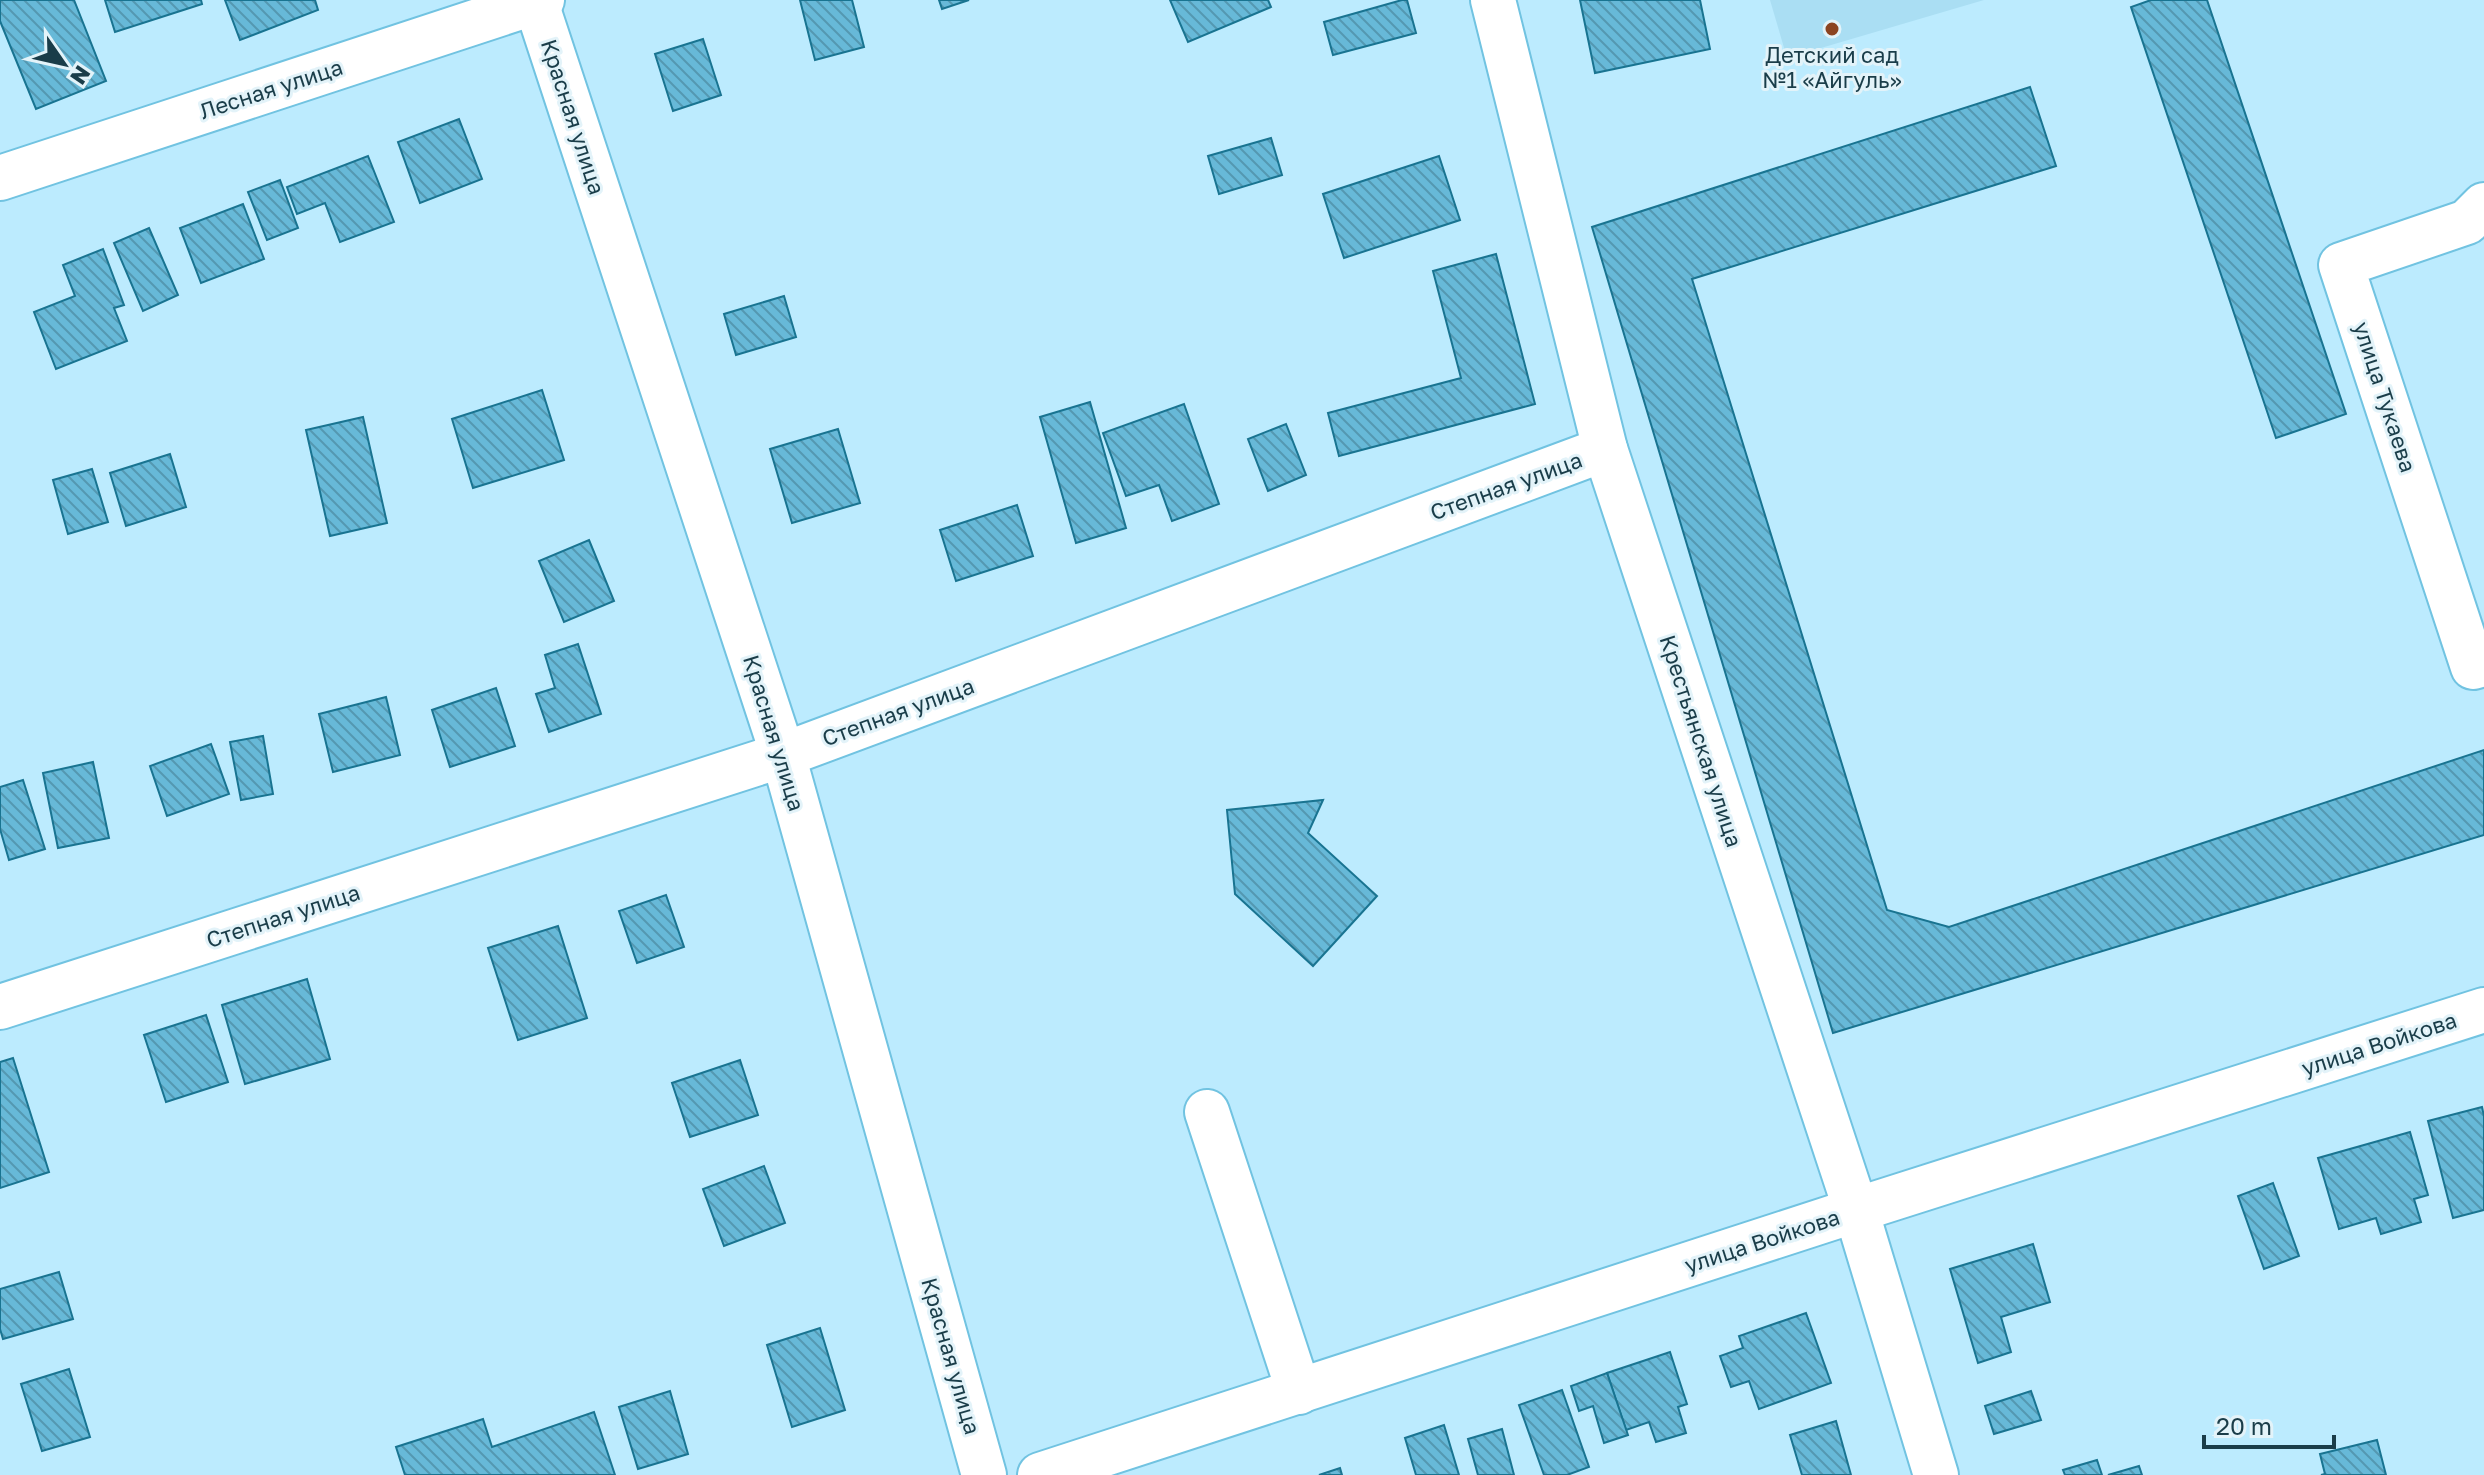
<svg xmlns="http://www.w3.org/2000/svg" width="2484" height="1475" font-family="'Golos Text',sans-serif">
  <defs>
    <pattern id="building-back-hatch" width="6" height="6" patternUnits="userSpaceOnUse" patternTransform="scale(2)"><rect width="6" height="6" fill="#67b9d8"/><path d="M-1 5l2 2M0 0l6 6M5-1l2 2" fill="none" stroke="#5498b1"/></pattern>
  </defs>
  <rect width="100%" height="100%" fill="#bcebfe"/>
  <!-- built -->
  <path fill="#aadef3" d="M1770,0H1984L1787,58Z"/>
  <!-- building -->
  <g fill="url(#building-back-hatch)" stroke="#197491" stroke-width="2">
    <path d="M0,0H74L106,81L36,109L0,21Z"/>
    <path d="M105,0H201L202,4L115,32Z"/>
    <path d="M225,0H315L318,10L240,40Z"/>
    <path d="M800,0H852L864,47L815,60Z"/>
    <path d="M939,0H969L942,9Z"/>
    <path d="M1170,0H1268L1271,7L1188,42Z"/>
    <path d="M1402,0H1407L1416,33L1333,55L1324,22Z"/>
    <path d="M1580,0H1700L1710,49L1595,73Z"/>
    <path d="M2151,0H2207L2346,414L2276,438L2131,7Z"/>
    <path d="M703,39L721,95L673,111L655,54Z"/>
    <path d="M2030,87L2056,166L1692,279L1887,910L1949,927L2484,750V835L1833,1033L1592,227Z"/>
    <path d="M459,119L482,179L420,203L398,142Z"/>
    <path d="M1271,138L1282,175L1219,194L1208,156Z"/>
    <path d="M368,156L394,222L340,242L325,203L297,214L287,187Z"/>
    <path d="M1439,156L1460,220L1344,258L1323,194Z"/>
    <path d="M280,180L298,228L267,240L248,192Z"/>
    <path d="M243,204L264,259L201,283L180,228Z"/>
    <path d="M149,228L178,295L143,311L114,243Z"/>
    <path d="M103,249L124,305L114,308L127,341L56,369L34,312L75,296L63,265Z"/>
    <path d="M1496,254L1535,404L1339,456L1328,413L1461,378L1433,271Z"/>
    <path d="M784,296L796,337L736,355L724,314Z"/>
    <path d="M542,390L564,460L473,488L452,419Z"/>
    <path d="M1090,402L1126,528L1076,543L1040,417Z"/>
    <path d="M1184,404L1219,504L1172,521L1159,485L1126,496L1103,433Z"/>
    <path d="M363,417L387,523L330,536L306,430Z"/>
    <path d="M1286,424L1306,475L1268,491L1248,439Z"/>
    <path d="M838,429L860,503L792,523L770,449Z"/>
    <path d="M170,454L186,507L126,526L110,473Z"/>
    <path d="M92,469L108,522L68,534L53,480Z"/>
    <path d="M1017,505L1033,556L956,581L940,530Z"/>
    <path d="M589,540L614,601L564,622L539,561Z"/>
    <path d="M578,644L601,714L549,732L536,694L555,688L545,655Z"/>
    <path d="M496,688L515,746L450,767L432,710Z"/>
    <path d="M386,697L400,755L333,772L319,714Z"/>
    <path d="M263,736L273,794L241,800L230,742Z"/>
    <path d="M211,744L229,794L167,816L150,766Z"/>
    <path d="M93,762L109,838L58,848L43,773Z"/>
    <path d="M23,780L45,849L9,860L0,829V787Z"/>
    <path d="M1323,800L1308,833L1377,896L1313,966L1235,894L1227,810Z"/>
    <path d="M666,895L684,947L637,963L619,911Z"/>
    <path d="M558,926L587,1018L518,1040L488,948Z"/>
    <path d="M307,979L330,1059L245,1084L222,1005Z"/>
    <path d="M206,1015L228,1082L166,1102L144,1035Z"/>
    <path d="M13,1058L49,1172L0,1188V1062Z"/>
    <path d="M740,1060L758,1115L690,1137L672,1083Z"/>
    <path d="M2482,1107L2484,1116V1210L2453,1218L2428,1121Z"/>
    <path d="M2410,1132L2428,1195L2414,1199L2421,1222L2381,1234L2376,1218L2339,1229L2318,1158Z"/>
    <path d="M764,1166L785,1223L724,1246L703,1189Z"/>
    <path d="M2273,1183L2299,1256L2264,1269L2238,1196Z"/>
    <path d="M2033,1244L2050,1302L2001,1317L2011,1352L1978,1363L1950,1269Z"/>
    <path d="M59,1272L73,1319L3,1339L0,1329V1289Z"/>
    <path d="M1806,1313L1831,1383L1759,1409L1749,1381L1731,1387L1720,1356L1743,1348L1739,1336Z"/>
    <path d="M820,1328L845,1410L792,1427L767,1345Z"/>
    <path d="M1670,1352L1687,1404L1678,1407L1686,1433L1656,1442L1649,1422L1626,1430L1607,1373Z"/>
    <path d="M69,1369L90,1437L42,1451L21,1384Z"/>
    <path d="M1607,1373L1628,1435L1604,1443L1593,1406L1579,1411L1571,1386Z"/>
    <path d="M1562,1390L1589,1467L1567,1475H1544L1519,1405Z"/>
    <path d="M670,1391L688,1454L638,1469L619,1407Z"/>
    <path d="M2031,1391L2041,1420L1994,1434L1985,1406Z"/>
    <path d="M594,1412L615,1475H405L396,1447L483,1419L492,1447Z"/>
    <path d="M1836,1421L1851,1475H1802L1790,1435Z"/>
    <path d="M1444,1425L1459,1475H1416L1405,1438Z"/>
    <path d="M1502,1429L1514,1475H1478L1468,1439Z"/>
    <path d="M2377,1440L2386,1475H2321L2325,1474L2320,1454Z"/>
    <path d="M2097,1460L2102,1475H2065L2063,1470Z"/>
    <path d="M2139,1466L2142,1475H2108Z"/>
    <path d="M1340,1468L1342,1475H1319Z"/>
  </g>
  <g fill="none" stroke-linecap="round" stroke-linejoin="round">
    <!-- minor casing -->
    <g stroke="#71c3e1" stroke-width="48">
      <g id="minor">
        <path d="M535,0L783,755L984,1475"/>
        <path d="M1493,0L1605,449L1856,1210L1936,1475"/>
        <path d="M0,178L542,0"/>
        <path d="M2484,205L2467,222L2341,265L2473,667L2484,664"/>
        <path d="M0,1007L783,755L1605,449"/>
        <path d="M1207,1112L1299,1392"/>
      </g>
    </g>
    <!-- major casing -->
    <g stroke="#71c3e1" stroke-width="48">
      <path id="major" d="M1040,1475L1856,1210L2484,1010"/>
    </g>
    <!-- minor -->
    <use href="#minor" stroke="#fff" stroke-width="44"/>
    <!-- major -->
    <use href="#major" stroke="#fff" stroke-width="44"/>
  </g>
  <!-- markers -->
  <circle fill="#8b4421" stroke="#e3f3f9" stroke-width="3" cx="1832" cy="29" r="8"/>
  <g text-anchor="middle" stroke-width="6" stroke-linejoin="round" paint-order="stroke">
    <!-- poi labels -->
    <g font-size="22" fill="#1a3d49" stroke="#e3f3f9">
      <text x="1832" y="63">Детский сад<tspan x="1832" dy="25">№1 «Айгуль»</tspan></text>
    </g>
    <!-- street labels -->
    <g font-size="22" fill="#1a3d49" stroke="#e3f3f9">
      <text transform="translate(271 89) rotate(-18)" y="8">Лесная улица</text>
      <text transform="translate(573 117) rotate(72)" y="8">Красная улица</text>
      <text transform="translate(2385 397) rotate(72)" y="8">улица Тукаева</text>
      <text transform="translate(1506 486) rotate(-20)" y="8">Степная улица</text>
      <text transform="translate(898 712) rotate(-20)" y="8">Степная улица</text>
      <text transform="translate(774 733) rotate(73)" y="8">Красная улица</text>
      <text transform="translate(1701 741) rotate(72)" y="8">Крестьянская улица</text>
      <text transform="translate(283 916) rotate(-18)" y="8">Степная улица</text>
      <text transform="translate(2379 1044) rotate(-18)" y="8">улица Войкова</text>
      <text transform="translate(1762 1241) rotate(-18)" y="8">улица Войкова</text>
      <text transform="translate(951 1356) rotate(74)" y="8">Красная улица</text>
    </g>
  </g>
  <!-- north arrow -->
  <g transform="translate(64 64) rotate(124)" stroke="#e3f3f9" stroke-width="6" paint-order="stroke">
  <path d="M0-6L14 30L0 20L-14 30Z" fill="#1a3d49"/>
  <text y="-12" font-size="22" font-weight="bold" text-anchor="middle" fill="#1a3d49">N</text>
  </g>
  <!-- scale -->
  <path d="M2204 1435v12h130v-12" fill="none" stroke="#1a3d49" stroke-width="4"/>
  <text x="2216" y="1435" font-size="24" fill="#1a3d49" stroke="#e3f3f9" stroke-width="6" paint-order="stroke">20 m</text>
</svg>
